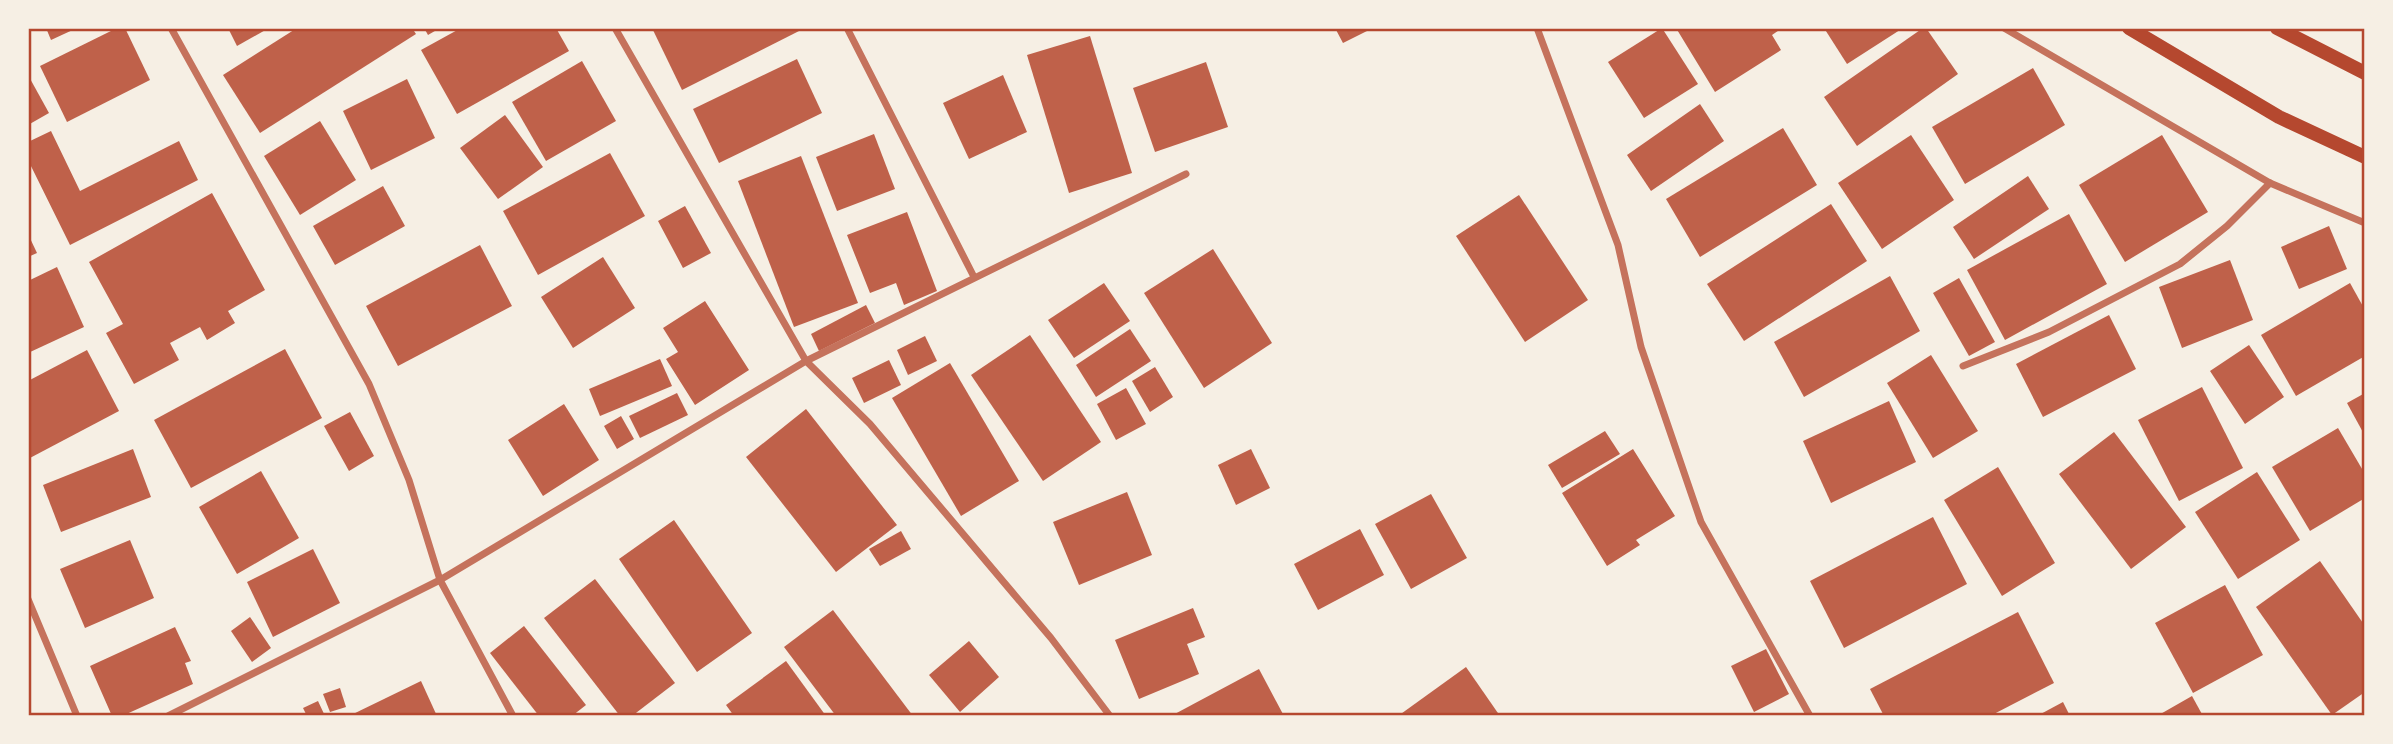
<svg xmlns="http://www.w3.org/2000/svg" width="2393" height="744" font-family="Lato,sans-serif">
  <rect width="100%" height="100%" fill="#f6efe4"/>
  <!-- building -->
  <g fill="#bf614a">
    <path d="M46,28H77L51,40Z"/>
    <path d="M117,28H125L150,80L67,122L40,66Z"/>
    <path d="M228,28H269L237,46Z"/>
    <path d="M297,28H412L416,34L260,133L223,75Z"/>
    <path d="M424,28H440L428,35Z"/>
    <path d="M461,28H556L569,51L457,114L421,50Z"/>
    <path d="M652,28H805L682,90Z"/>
    <path d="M1335,28H1373L1343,43Z"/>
    <path d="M1662,28L1698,84L1644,118L1608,62Z"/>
    <path d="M1676,28H1782L1772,35L1781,50L1715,92Z"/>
    <path d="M1824,28H1903L1847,64Z"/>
    <path d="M1923,28H1926L1958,74L1857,146L1824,97Z"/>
    <path d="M1090,36L1132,173L1069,193L1027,55Z"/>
    <path d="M797,59L822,113L719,163L693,109Z"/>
    <path d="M582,61L616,121L546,161L512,102Z"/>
    <path d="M1206,62L1228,127L1155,152L1133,88Z"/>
    <path d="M2033,68L2065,125L1965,184L1932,127Z"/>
    <path d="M28,75L49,113L28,125Z"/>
    <path d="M1003,75L1027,132L969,159L943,103Z"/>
    <path d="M407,79L435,138L371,170L343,111Z"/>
    <path d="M1700,104L1724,141L1651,191L1627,155Z"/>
    <path d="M505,115L543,167L498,199L460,148Z"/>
    <path d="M320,121L356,180L300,215L264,156Z"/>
    <path d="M1783,128L1817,185L1700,257L1666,199Z"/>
    <path d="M51,131L80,191L179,141L198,180L70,245L28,160V142Z"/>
    <path d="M874,134L895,189L837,211L816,157Z"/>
    <path d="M1911,135L1954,200L1882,249L1838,183Z"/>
    <path d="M2162,135L2208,212L2125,262L2079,185Z"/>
    <path d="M610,153L645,216L538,275L503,211Z"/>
    <path d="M801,156L858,303L794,327L738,181Z"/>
    <path d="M2028,176L2049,209L1974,259L1953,227Z"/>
    <path d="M383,186L405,226L335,265L313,226Z"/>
    <path d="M212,193L265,290L228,311L235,323L207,340L200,327L170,343L179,360L134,384L106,333L123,324L89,262Z"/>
    <path d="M1519,195L1588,300L1525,342L1456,236Z"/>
    <path d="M1831,204L1867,261L1744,341L1707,284Z"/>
    <path d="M685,206L711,253L683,268L658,221Z"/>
    <path d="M907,212L937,291L904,305L896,283L870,293L847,235Z"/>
    <path d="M2069,214L2107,284L2005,340L1967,270Z"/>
    <path d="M2329,226L2347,269L2299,289L2281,247Z"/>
    <path d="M28,234L37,253L28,257Z"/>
    <path d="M480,245L512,306L398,366L366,306Z"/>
    <path d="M1213,249L1272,343L1204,388L1144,293Z"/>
    <path d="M603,257L635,308L573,348L541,297Z"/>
    <path d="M2230,260L2253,320L2182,348L2159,287Z"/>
    <path d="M57,267L84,327L28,353V281Z"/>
    <path d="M1890,276L1920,331L1804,397L1774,342Z"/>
    <path d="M1959,278L1995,342L1969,356L1933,293Z"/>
    <path d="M1104,283L1130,321L1074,358L1048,320Z"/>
    <path d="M2350,283L2365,310V356L2296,396L2261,335Z"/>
    <path d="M705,301L749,370L695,405L666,359L678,352L663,328Z"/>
    <path d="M866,305L875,323L819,351L811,334Z"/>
    <path d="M2109,315L2136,369L2043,417L2016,364Z"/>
    <path d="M1130,329L1151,361L1096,397L1076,365Z"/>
    <path d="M1030,335L1101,442L1043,481L971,375Z"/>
    <path d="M925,336L937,361L908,375L897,350Z"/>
    <path d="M2249,345L2284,397L2245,424L2210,371Z"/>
    <path d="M285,349L322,418L191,488L154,420Z"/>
    <path d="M87,350L119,411L28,459V381Z"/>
    <path d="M1931,355L1978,431L1933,458L1887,383Z"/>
    <path d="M660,359L672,386L600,416L589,389Z"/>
    <path d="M889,360L901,385L864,403L852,378Z"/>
    <path d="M950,363L1019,481L961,516L892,398Z"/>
    <path d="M1155,367L1173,397L1150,412L1132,381Z"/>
    <path d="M2202,387L2243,468L2179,501L2138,420Z"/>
    <path d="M1126,388L1146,424L1116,440L1097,404Z"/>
    <path d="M677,393L688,415L640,438L629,416Z"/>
    <path d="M2365,393V436L2347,403Z"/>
    <path d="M1889,401L1916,462L1831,503L1803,441Z"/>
    <path d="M564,404L599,460L543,496L508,440Z"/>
    <path d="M806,409L897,525L836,572L746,457Z"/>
    <path d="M350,412L374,456L349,471L324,426Z"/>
    <path d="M621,416L634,439L617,449L604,426Z"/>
    <path d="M2338,428L2365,474V498L2310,531L2272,467Z"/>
    <path d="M1605,431L1620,454L1562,488L1548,465Z"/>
    <path d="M2114,432L2186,527L2131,569L2059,474Z"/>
    <path d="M133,449L151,497L61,532L43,485Z"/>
    <path d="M1251,449L1270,488L1236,505L1218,465Z"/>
    <path d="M1633,449L1675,516L1636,540L1640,545L1607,566L1562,493Z"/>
    <path d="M1998,467L2055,563L2002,596L1944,500Z"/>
    <path d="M261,471L299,538L237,574L199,507Z"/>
    <path d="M2257,472L2300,540L2238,579L2195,512Z"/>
    <path d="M1127,492L1152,555L1079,585L1053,522Z"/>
    <path d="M1431,494L1467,558L1411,589L1375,524Z"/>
    <path d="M1933,517L1967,584L1844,648L1810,581Z"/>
    <path d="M674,520L752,633L697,672L619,559Z"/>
    <path d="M1360,529L1384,575L1318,610L1294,564Z"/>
    <path d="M901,531L911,549L880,566L869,549Z"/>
    <path d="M130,540L154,598L85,628L60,569Z"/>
    <path d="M313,549L340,603L273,637L247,582Z"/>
    <path d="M2320,561L2365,626V692L2332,715L2256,607Z"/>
    <path d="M595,579L675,683L632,716H620L544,618Z"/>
    <path d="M2225,585L2263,655L2193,693L2155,623Z"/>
    <path d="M1193,608L1205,637L1187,644L1199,674L1139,699L1115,640Z"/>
    <path d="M833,610L913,716H836L784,647Z"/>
    <path d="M2018,612L2054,683L1990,716H1884L1870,689Z"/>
    <path d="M250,617L271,648L252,662L231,631Z"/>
    <path d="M524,626L586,705L572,716H539L490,653Z"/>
    <path d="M175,627L191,661L185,663L193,684L122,716H112L90,666Z"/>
    <path d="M969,641L999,677L960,712L929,675Z"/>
    <path d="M1766,649L1789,694L1754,712L1731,666Z"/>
    <path d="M786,661L826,716H734L726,705Z"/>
    <path d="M1466,667L1500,716H1398Z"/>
    <path d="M1259,669L1284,716H1171Z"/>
    <path d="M421,681L437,716H349Z"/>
    <path d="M340,688L346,707L330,712L323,694Z"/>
    <path d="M2192,696L2203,716H2157Z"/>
    <path d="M318,701L325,716H307L303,708Z"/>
    <path d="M2063,702L2070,716H2037Z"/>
  </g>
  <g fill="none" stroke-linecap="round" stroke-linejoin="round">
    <!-- minor -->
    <g stroke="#c5725c" stroke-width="7">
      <path d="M171,28L369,384L409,480L440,580L513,716"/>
      <path d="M615,28L806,361L870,424L1051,638L1110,716"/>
      <path d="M847,28L974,277"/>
      <path d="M1537,28L1618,245L1641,347L1701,522L1810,716"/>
      <path d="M2004,28L2270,183L2365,223"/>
      <path d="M1963,366L2049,332L2180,264L2227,226L2270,183"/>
      <path d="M28,599L77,716"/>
      <path d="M168,716L440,580L806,361L1186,174"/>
    </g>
    <!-- secondary -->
    <g stroke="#b5482f" stroke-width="14">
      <path d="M2129,28L2279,117L2365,157"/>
      <path d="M2277,28L2365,73"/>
    </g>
  </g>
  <!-- border -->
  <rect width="2393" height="744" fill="none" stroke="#f6efe4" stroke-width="60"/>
  <rect x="30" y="30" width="2333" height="684" fill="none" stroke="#b5482f" stroke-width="2.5"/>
</svg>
